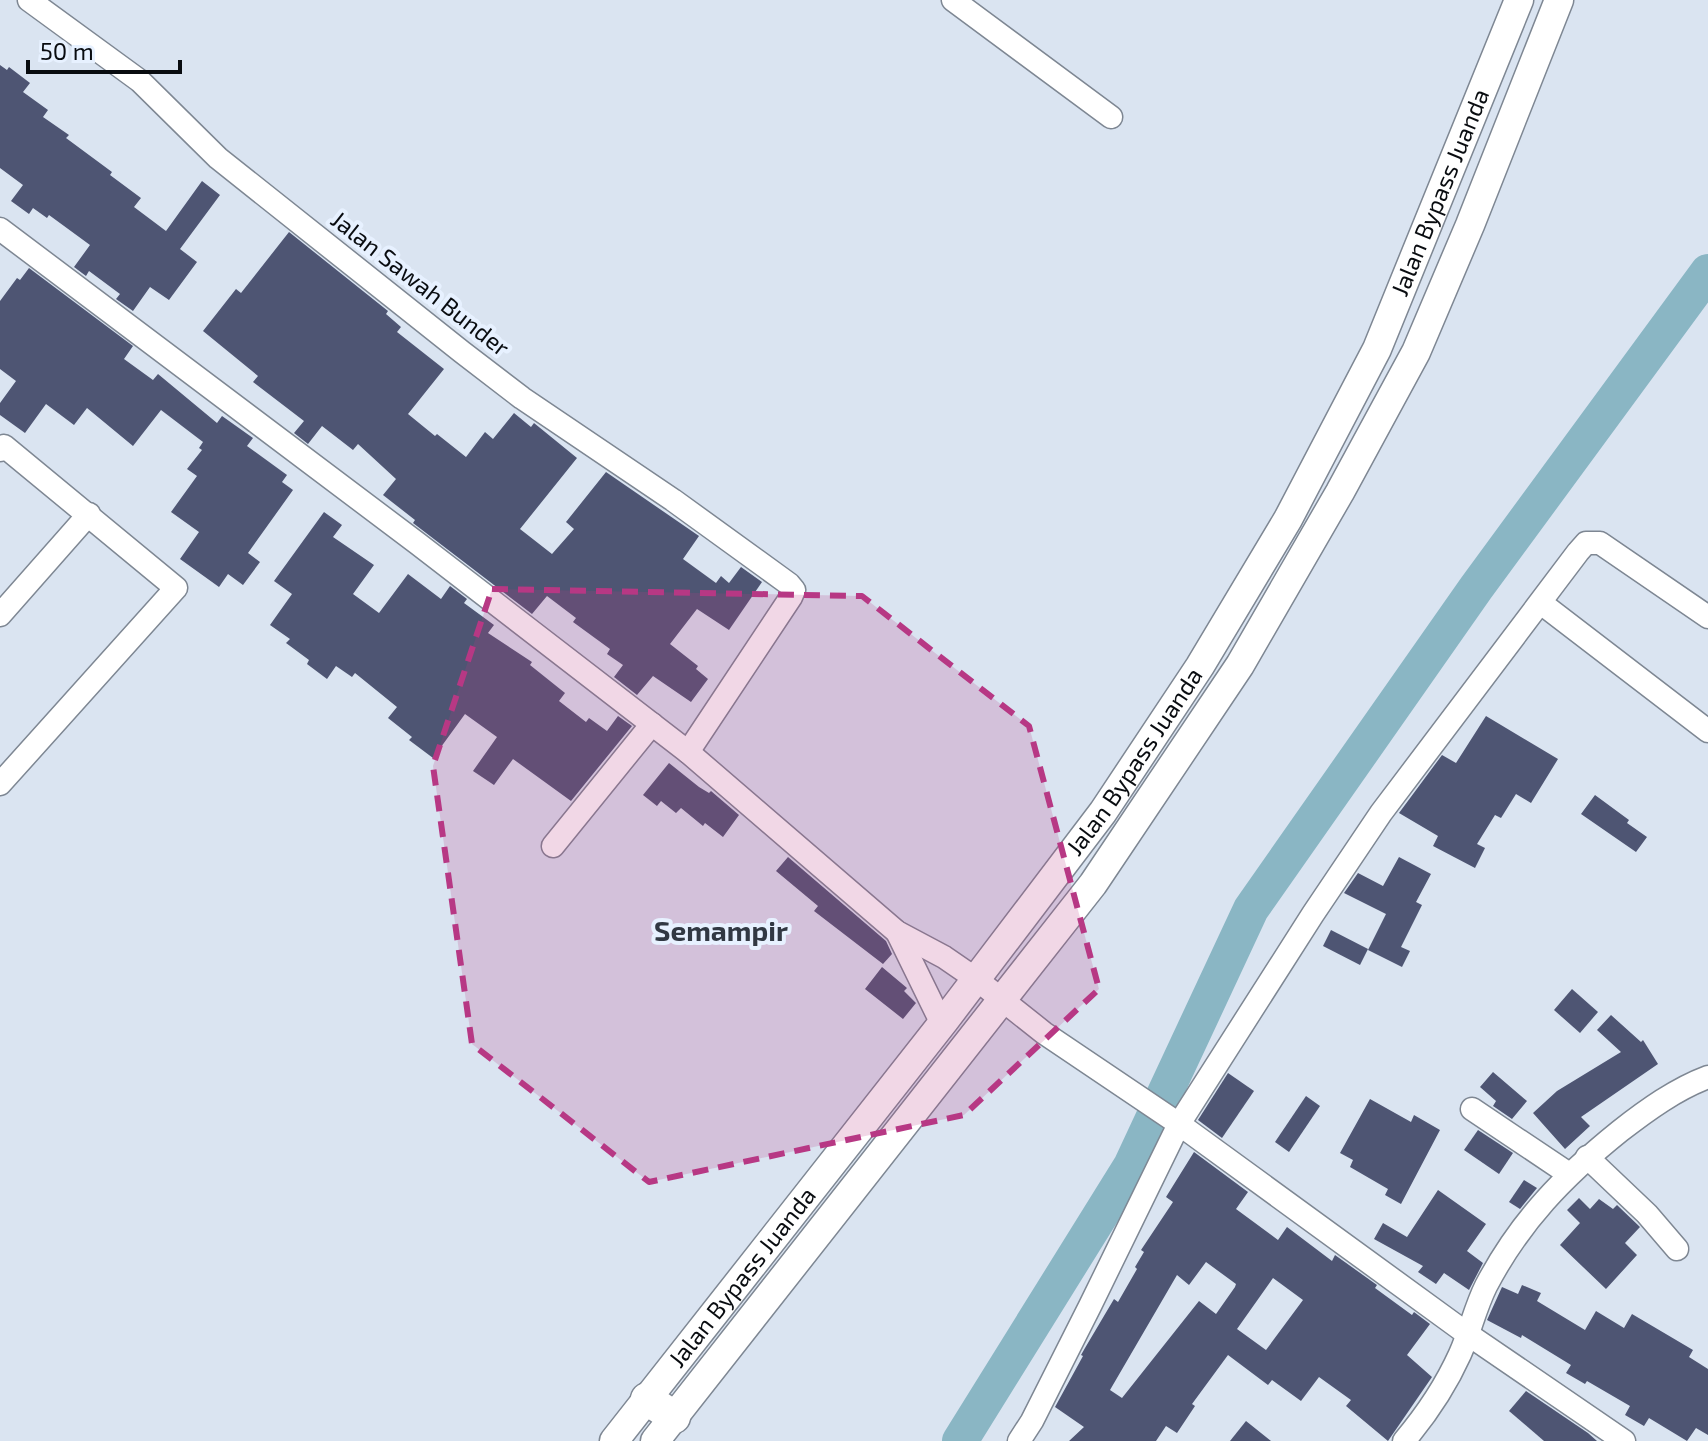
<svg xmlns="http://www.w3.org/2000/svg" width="1708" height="1441" font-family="'Exo 2',sans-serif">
  <rect width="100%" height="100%" fill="#dae4f1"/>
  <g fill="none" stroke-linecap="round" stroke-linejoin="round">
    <!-- river -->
    <path stroke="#8ab6c4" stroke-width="36" d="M960,1441L1131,1166L1251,909L1476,588L1708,272"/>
  </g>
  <!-- building -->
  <g fill="#4e5573" fill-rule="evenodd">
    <path d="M0,65L7,70L9,67L30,83L23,92L48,110L43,117L69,135L66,138L112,172L110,175L141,198L134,207L166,231L202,181L220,195L180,249L197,262L169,300L150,287L133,311L116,299L120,294L89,271L86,276L74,267L90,245L49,215L47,218L33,208L29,214L11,201L23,185L0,168Z"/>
    <path d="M289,232L388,311L386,314L401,327L397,332L444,369L408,414L435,436L437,434L466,457L485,432L493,439L514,413L531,427L534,423L577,458L520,529L552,554L574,529L566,522L606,472L699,536L683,559L716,583L721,576L729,583L741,567L762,582L729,630L697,609L670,644L698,666L696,669L708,679L691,702L653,676L637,695L614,677L623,665L607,654L610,649L573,622L576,618L547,596L532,614L413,523L415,520L383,495L396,479L358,444L353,450L322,426L308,444L294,433L304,421L253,382L258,376L203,331L236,289L241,293Z"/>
    <path d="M29,268L133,346L124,359L153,380L158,374L217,423L222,416L253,438L247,446L287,475L282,482L293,490L248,553L260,562L243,585L228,574L219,587L180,559L199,532L171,512L197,476L187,469L202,450L199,448L203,442L161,410L133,446L87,408L74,425L46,404L25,433L0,415V403L16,381L0,369V301L17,278L20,280Z"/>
    <path d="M324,512L342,525L333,537L374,565L353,594L379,613L408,574L441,599L450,586L467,599L464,603L494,625L488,633L532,662L530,665L565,693L559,701L586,722L589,718L607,731L618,716L632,726L571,801L513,759L494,785L473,771L497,737L465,714L433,758L409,740L412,737L388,718L397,707L355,673L352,677L336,666L327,679L307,664L309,660L286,643L290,639L270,625L292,594L274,581Z"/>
    <path d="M1486,716L1558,759L1531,803L1516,794L1501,818L1495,815L1477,844L1485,848L1475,868L1433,846L1438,836L1399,813L1442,755L1456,763Z"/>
    <path d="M669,763L699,787L709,793L711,791L739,815L723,837L705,823L703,826L681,808L676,813L661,801L657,806L643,795Z"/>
    <path d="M1595,795L1629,820L1627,823L1647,837L1636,852L1581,814Z"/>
    <path d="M788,857L886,941L892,954L883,964L814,911L818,906L776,871Z"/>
    <path d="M1399,857L1431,874L1416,902L1422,905L1401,947L1410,951L1402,967L1368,950L1386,914L1344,893L1358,873L1383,886Z"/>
    <path d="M1331,930L1368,949L1360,965L1323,946Z"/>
    <path d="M882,967L907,988L904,991L916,1003L903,1019L865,989Z"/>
    <path d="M1572,989L1598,1012L1580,1033L1554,1010Z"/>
    <path d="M1611,1015L1641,1042L1643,1040L1658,1064L1581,1117L1590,1126L1565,1149L1533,1113L1557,1091L1621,1052L1597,1030Z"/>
    <path d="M1493,1072L1527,1101L1512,1119L1493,1106L1496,1101L1480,1087Z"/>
    <path d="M1228,1073L1254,1091L1222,1138L1198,1120Z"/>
    <path d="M1306,1096L1320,1106L1289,1152L1275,1142Z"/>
    <path d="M1370,1099L1411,1122L1414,1115L1440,1130L1401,1204L1385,1195L1388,1189L1350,1167L1353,1160L1340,1153Z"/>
    <path d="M1478,1130L1513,1153L1499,1174L1464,1150Z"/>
    <path d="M1194,1152L1248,1192L1236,1209L1278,1240L1287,1227L1332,1261L1335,1255L1377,1285L1375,1288L1412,1315L1414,1312L1430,1324L1407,1355L1432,1377L1388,1441L1346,1406L1351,1400L1319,1377L1301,1401L1272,1380L1268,1385L1228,1355L1192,1404L1195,1406L1177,1433L1166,1426L1156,1441H1069L1084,1427L1055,1407L1083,1356L1081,1355L1085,1348L1114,1299L1118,1302L1137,1269L1135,1267L1144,1252L1141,1250L1173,1202L1166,1197ZM1206,1262L1236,1284L1235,1287L1216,1314L1199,1301L1122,1398L1110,1390L1177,1275L1189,1285ZM1273,1278L1303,1300L1266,1350L1237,1329Z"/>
    <path d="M1524,1180L1537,1188L1520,1209L1509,1202Z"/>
    <path d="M1438,1190L1486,1224L1467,1251L1483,1263L1469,1290L1444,1273L1436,1284L1418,1272L1423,1266L1374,1239L1383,1223L1407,1237Z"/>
    <path d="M1579,1198L1590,1209L1599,1199L1613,1209L1617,1205L1640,1227L1625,1243L1637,1255L1606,1289L1560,1245L1580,1223L1567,1210Z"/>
    <path d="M1522,1285L1541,1293L1537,1301L1585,1330L1596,1311L1624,1328L1632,1314L1693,1350L1689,1357L1708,1369V1435L1696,1428L1687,1441L1649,1418L1644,1426L1625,1415L1630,1406L1587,1381L1585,1384L1566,1373L1571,1365L1522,1335L1521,1338L1487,1320L1502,1287L1518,1294Z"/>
    <path d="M1526,1391L1588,1433L1597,1441H1544L1509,1411Z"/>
    <path d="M1246,1421L1271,1441H1230Z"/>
  </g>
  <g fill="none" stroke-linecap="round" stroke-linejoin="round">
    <!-- minor casing -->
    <g stroke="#7e8793" stroke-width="25">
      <g id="minor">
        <path d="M29,0L140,81L218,158L462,352L522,398L673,500L789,584L794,590L791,597L688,752"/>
        <path d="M953,0L1111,117"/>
        <path d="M0,229L417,543L688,752L897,932L944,957L976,979L1044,1033L1179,1124L1466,1333L1624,1441"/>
        <path d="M0,450L4,446L176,588L0,784"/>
        <path d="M1541,603L1708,731"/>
        <path d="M0,615L89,514"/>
        <path d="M553,846L652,724"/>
        <path d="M897,932L942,1024"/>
        <path d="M1472,1109L1569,1174"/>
        <path d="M1587,1157L1647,1214L1677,1249"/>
        <path d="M1019,1441L1032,1421L1090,1306L1179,1124L1313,914L1381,813L1578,552L1586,543H1600L1708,617"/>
        <path d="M1404,1441C1426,1415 1446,1385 1460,1354C1470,1332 1475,1308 1486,1286C1520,1221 1564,1176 1620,1131C1647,1110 1676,1089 1708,1077"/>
      </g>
    </g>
    <!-- major casing -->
    <g stroke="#7e8793" stroke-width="31">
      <g id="major">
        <path id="s1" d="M614,1441L945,1020L1103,812L1200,666L1288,519L1377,349L1519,0"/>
        <path d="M655,1441L1093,884L1240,665L1340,492L1416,352L1470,225L1559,0"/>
      </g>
    </g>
    <!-- highway casing -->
    <g stroke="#7e8793" stroke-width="35">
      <path id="highway" d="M647,1399L674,1417"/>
    </g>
    <!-- minor -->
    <use href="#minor" stroke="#fff" stroke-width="22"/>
    <!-- major -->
    <use href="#major" stroke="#fff" stroke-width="28"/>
    <!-- highway -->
    <use href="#highway" stroke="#fff" stroke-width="32"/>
  </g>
  <!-- marked area -->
  <path fill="#b73884" fill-opacity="0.2" stroke="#b73884" stroke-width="6" stroke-dasharray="16 10" stroke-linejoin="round" d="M492,589L862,596L1029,726L1099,989L964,1115L649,1182L472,1044L433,766Z"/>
  <g text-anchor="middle" stroke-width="8" stroke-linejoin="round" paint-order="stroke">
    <!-- street labels -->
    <g font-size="24" fill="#090c10" stroke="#e7f1ff">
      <text dy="8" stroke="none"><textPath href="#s1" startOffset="1504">Jalan Bypass Juanda</textPath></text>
      <text transform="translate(420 284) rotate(38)" y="8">Jalan Sawah Bunder</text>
      <text dy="8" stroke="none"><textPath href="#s1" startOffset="856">Jalan Bypass Juanda</textPath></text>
      <text dy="8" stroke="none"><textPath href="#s1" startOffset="208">Jalan Bypass Juanda</textPath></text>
    </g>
    <!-- quarter labels -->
    <g font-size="28" font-weight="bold" fill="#313843" stroke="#e7f1ff">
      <text x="721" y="941">Semampir</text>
    </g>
  </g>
  <!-- scale -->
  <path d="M28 60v12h152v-12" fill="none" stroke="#090c10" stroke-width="4"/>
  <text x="40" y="60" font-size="24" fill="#090c10" stroke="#e7f1ff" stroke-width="6" paint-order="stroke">50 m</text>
</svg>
